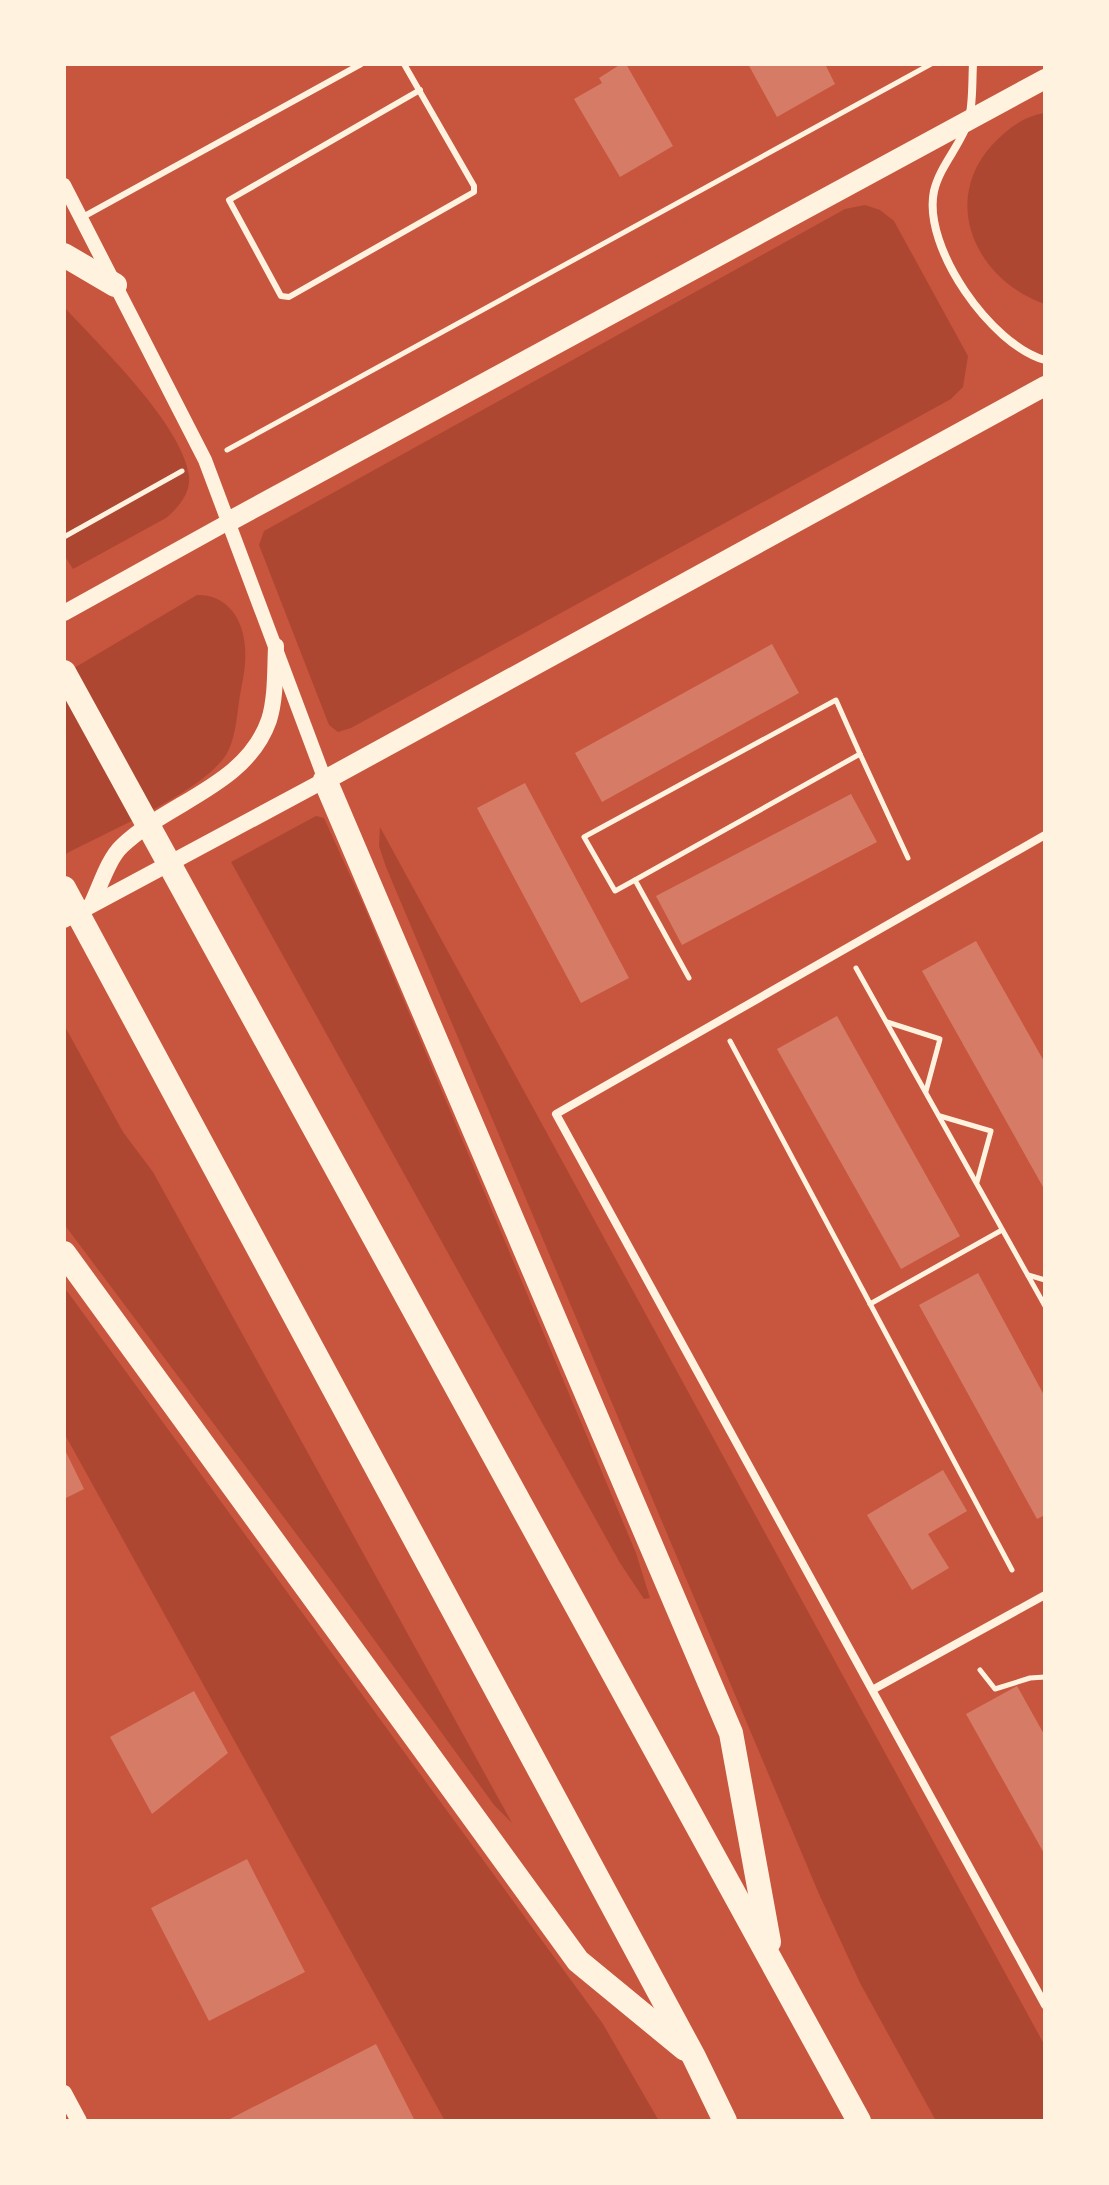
<svg xmlns="http://www.w3.org/2000/svg" width="1109" height="2185" font-family="Manrope,sans-serif">
  <rect width="100%" height="100%" fill="#c8553d"/>
  <!-- green -->
  <g fill="#ae4732">
    <path d="M1045,113V304C977,281 939,202 993,144C1007,129 1024,116 1045,113Z"/>
    <path d="M865,205L880,210L894,221L968,356L963,387L951,399L351,728L338,732L329,725L259,545L264,531L845,209Z"/>
    <path d="M64,307C99,345 183,425 189,476C191,493 178,508 166,518L73,569L64,555Z"/>
    <path d="M197,595C221,594 238,611 243,634C248,656 244,674 240,695C237,713 236,739 226,755C201,793 106,832 64,855V674Z"/>
    <path d="M316,816L324,818L364,906L636,1553L650,1598L644,1599L620,1563L231,862Z"/>
    <path d="M380,827L1045,2046V2121H936L860,1983L819,1894L386,867L379,846Z"/>
    <path d="M64,1025L123,1132L153,1172L512,1823L494,1805L333,1583L64,1224Z"/>
    <path d="M64,1287L603,2024L659,2121H445L64,1433Z"/>
  </g>
  <!-- building -->
  <g fill="#d67c66">
    <path d="M621,64H626L673,146L620,177L574,99L602,83L599,78Z"/>
    <path d="M748,64H825L835,84L777,117Z"/>
    <path d="M772,644L799,693L602,802L575,753Z"/>
    <path d="M525,783L629,978L581,1003L477,808Z"/>
    <path d="M851,794L877,842L682,945L656,896Z"/>
    <path d="M976,941L1045,1063L1043,1187L922,971Z"/>
    <path d="M837,1016L960,1236L901,1269L777,1049Z"/>
    <path d="M978,1273L1045,1397V1515L1037,1519L919,1305Z"/>
    <path d="M64,1448L84,1489L64,1499Z"/>
    <path d="M943,1470L967,1511L928,1534L949,1568L912,1590L867,1515Z"/>
    <path d="M1017,1686L1045,1736V1855L966,1714Z"/>
    <path d="M194,1691L228,1753L152,1814L110,1737Z"/>
    <path d="M247,1859L305,1972L209,2021L151,1908Z"/>
    <path d="M376,2044L415,2121H226Z"/>
  </g>
  <g fill="none" stroke-linecap="round" stroke-linejoin="round">
    <!-- path -->
    <g stroke="#fff3e0" stroke-width="5">
      <path d="M227,450L931,64"/>
      <path d="M64,537L182,471"/>
      <path d="M635,880L615,891L584,837L836,700L860,754"/>
      <path d="M856,968L1045,1306"/>
      <path d="M689,978L635,880L860,754L908,858"/>
      <path d="M887,1022L940,1039L926,1091"/>
      <path d="M730,1041L1012,1570"/>
      <path d="M940,1116L991,1131L977,1182"/>
      <path d="M1028,1275L1045,1280"/>
      <path d="M870,1304L1002,1230"/>
      <path d="M980,1670L995,1689L1030,1678L1045,1677"/>
    </g>
    <!-- service -->
    <g stroke="#fff3e0" stroke-width="6">
      <path d="M404,64L474,186V192L289,297L281,296L229,200L420,90"/>
      <path d="M81,218L361,64"/>
    </g>
    <!-- minor -->
    <g stroke="#fff3e0" stroke-width="8">
      <path d="M973,64C972,82 973,102 969,119C962,144 940,165 934,191C922,247 991,345 1045,360"/>
      <path d="M1045,835L556,1114L1045,2005"/>
      <path d="M874,1689L1045,1595"/>
    </g>
    <!-- tertiary -->
    <path stroke="#fff3e0" stroke-width="14" d="M64,185L205,460L325,780"/>
    <!-- secondary -->
    <g stroke="#fff3e0" stroke-width="16">
      <path d="M64,613L230,521"/>
      <path d="M91,905C100,887 108,859 122,846C169,801 246,786 269,720C276,698 275,669 276,646"/>
      <path d="M64,920L325,780"/>
      <path d="M64,2093L79,2121"/>
    </g>
    <!-- primary -->
    <g stroke="#fff3e0" stroke-width="20">
      <path d="M230,521L1045,79"/>
      <path d="M325,780L1045,386"/>
    </g>
    <!-- motorway -->
    <g stroke="#fff3e0" stroke-width="24">
      <path d="M64,255L115,285"/>
      <path d="M64,672L859,2121"/>
      <path d="M325,780L731,1733L769,1942"/>
      <path d="M64,888L694,2057L725,2121"/>
      <path d="M64,1253L578,1961L685,2049"/>
    </g>
  </g>
  <!-- border -->
  <rect width="1109" height="2185" fill="none" stroke="#fff3e0" stroke-width="132"/>
</svg>
